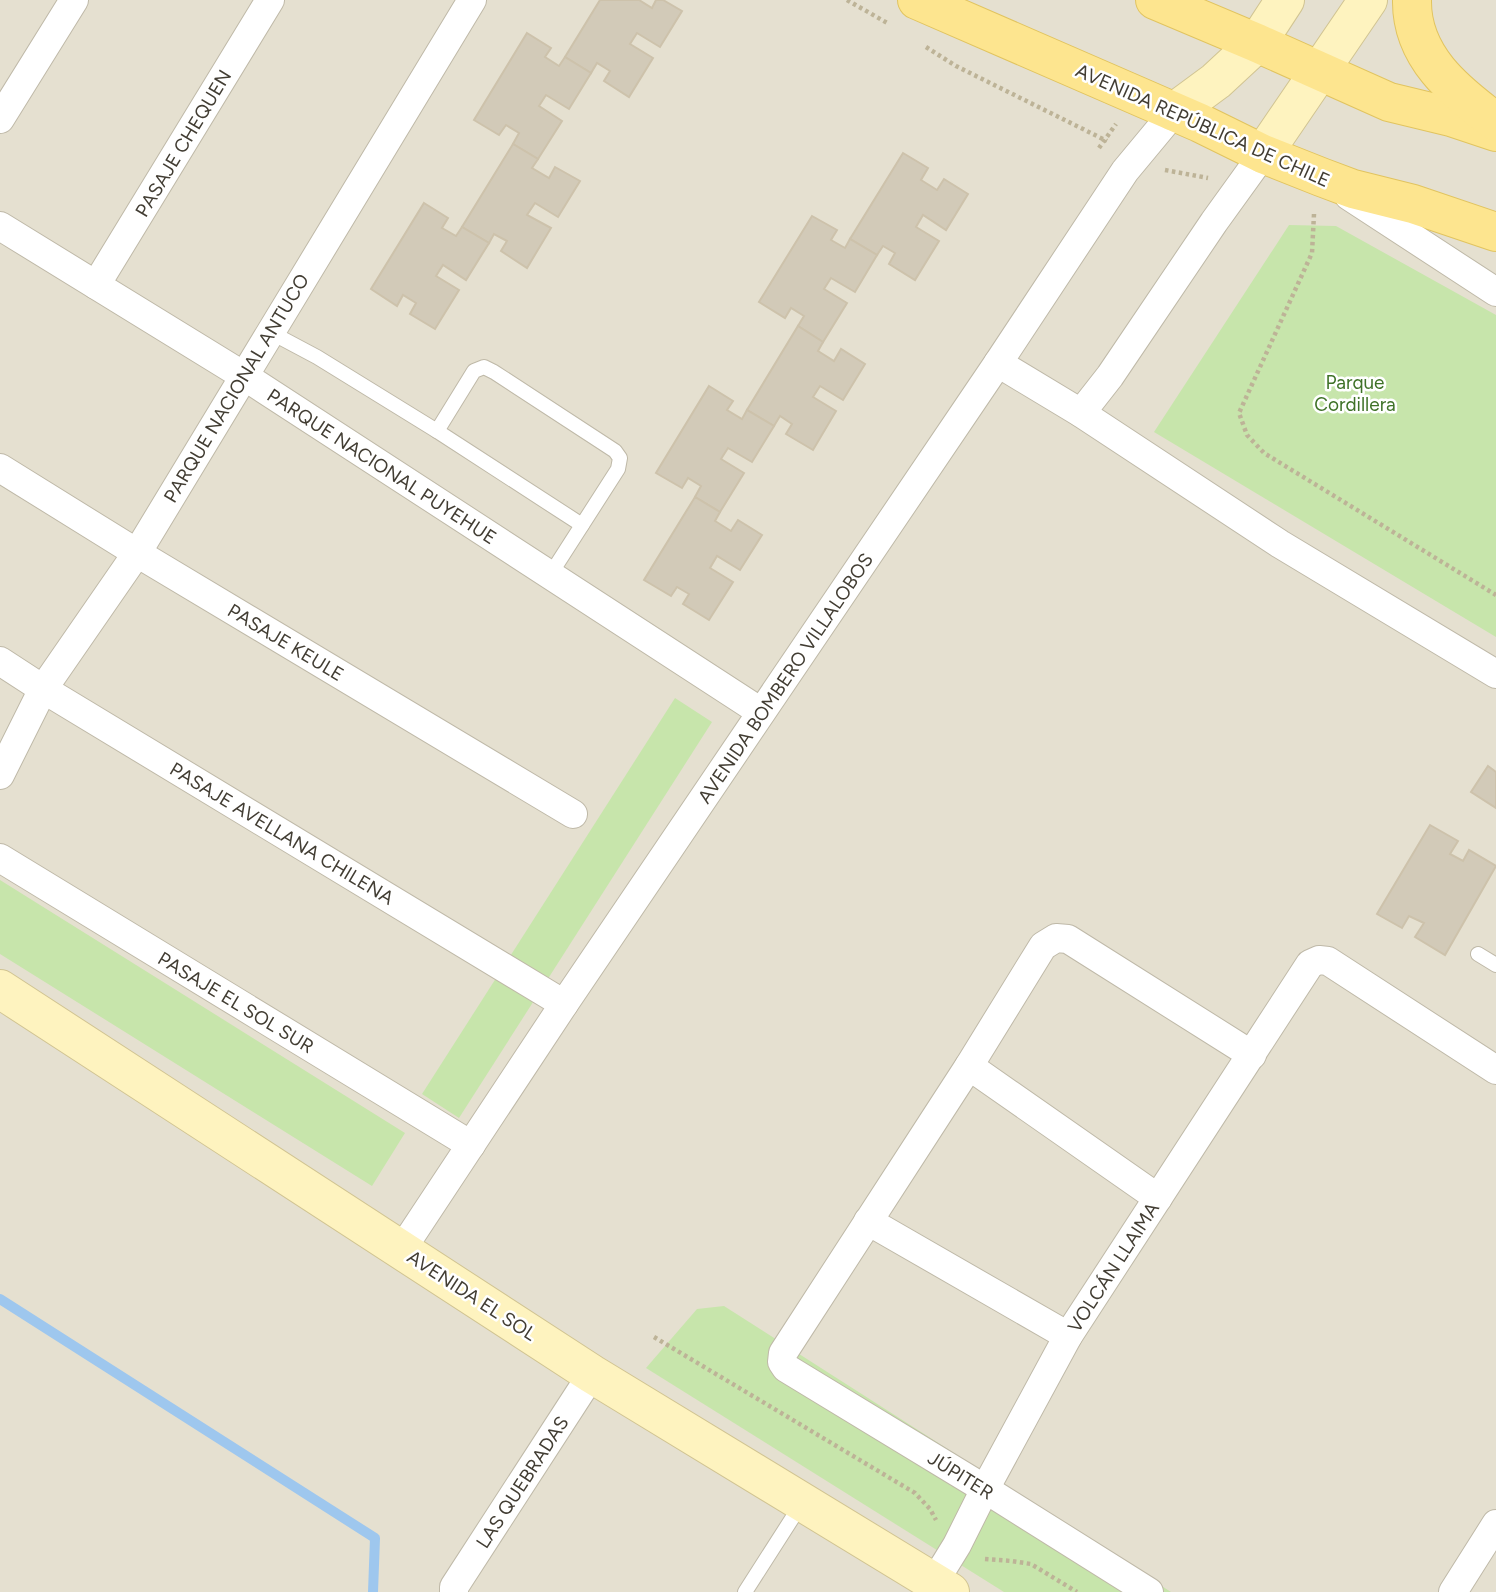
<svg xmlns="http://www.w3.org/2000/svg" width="1496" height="1592" font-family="Figtree,sans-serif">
  <rect width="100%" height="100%" fill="#f1ede2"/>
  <!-- residential -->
  <rect fill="#e5e0d0" x="0" y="0" width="1496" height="1592"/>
  <!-- green -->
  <g fill="#c7e5ab">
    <path d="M1289,225L1336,226L1496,315V637L1154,432Z"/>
    <path d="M675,698L712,722L459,1118L422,1094Z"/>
    <path d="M0,880L405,1133L372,1186L0,954Z"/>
    <path d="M724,1306L1171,1592H1004L646,1368L697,1309Z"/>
  </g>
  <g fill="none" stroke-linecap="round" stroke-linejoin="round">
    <!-- stream -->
    <path stroke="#9ec7ee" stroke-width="10" d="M0,1299L375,1538L373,1592"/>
  </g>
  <!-- building -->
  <g fill="#d2cab8" stroke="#cdc2ab" stroke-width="2">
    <path d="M600,0H639L652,8L656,0H663L682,11L660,47L637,33L630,44L653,58L629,97L604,81L610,71L597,63L591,73L565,57Z"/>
    <path d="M527,33L551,48L545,57L559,66L565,57L591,73L569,109L546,95L539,106L562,121L538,159L513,144L519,133L506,125L499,135L474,120Z"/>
    <path d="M513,144L538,159L532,168L549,178L555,167L580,181L558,217L535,203L527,215L551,228L527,268L501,251L507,241L494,234L489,243L462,227Z"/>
    <path d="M903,153L928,168L921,180L937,190L944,179L968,194L946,230L923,215L916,227L939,241L915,280L889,264L895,253L883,246L877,255L850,239Z"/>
    <path d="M424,203L448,218L442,228L456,236L462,227L489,243L466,280L443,265L436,276L459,290L435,329L410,314L416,303L403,295L397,306L371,289Z"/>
    <path d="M812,216L837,230L831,240L845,248L850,239L877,255L855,292L831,278L824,289L847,303L823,342L798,326L804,316L791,308L785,318L759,302Z"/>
    <path d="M798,326L823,342L818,351L834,361L841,349L865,364L843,400L820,386L813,397L836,411L813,450L786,434L792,424L780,416L774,426L747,410Z"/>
    <path d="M709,386L733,401L727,410L742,419L747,410L774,426L752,462L728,448L721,459L744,473L720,512L695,497L701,486L688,478L682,488L656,473Z"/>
    <path d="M695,497L720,512L715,521L731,531L738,520L762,535L740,570L717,556L710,568L733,582L709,620L683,604L689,594L677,587L671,596L644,580Z"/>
    <path d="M1488,766L1496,772V808L1471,792Z"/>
    <path d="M1430,825L1458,841L1450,854L1463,861L1469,850L1496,866L1445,955L1415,937L1424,923L1409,916L1402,928L1377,914Z"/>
  </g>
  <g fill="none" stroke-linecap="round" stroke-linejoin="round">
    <!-- lane casing -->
    <g stroke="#bfb9a8" stroke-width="16">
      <g id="lane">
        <path d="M270,332L317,357L437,431L474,371L484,367L494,372L615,451L620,458L618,469L550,575"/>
        <path d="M437,431L582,525"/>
        <path d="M1478,954L1496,965"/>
        <path d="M745,1592L802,1503"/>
      </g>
    </g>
    <!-- street casing -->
    <g stroke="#bfb9a8" stroke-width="30">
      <g id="street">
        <path d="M0,119L74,0"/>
        <path d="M1349,196L1496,292"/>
        <path d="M0,226L244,376L761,712"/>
        <path d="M96,285L270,0"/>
        <path d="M998,363L1081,413L1280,544L1496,674"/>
        <path d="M1081,413L1110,376L1214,222L1263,154"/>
        <path d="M0,468L137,553L573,814"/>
        <path d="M0,661L43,689L564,1004"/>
        <path d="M0,775L43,689L137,553L472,0"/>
        <path d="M0,858L471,1145"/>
        <path d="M969,1066L1158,1198"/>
        <path d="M868,1221L1068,1336"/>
        <path d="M402,1249L564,1004L998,363L1125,171L1174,112"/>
        <path d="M454,1592V1587L592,1374"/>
        <path d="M928,1592L957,1545L985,1489L1068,1336L1310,964L1319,960L1328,961L1496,1070"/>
        <path d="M1149,1592L985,1489L786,1368L782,1362L783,1353L969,1066L1043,946L1056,938L1068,939L1252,1055"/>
        <path d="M1453,1592L1496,1524"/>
      </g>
    </g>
    <!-- secondary casing -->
    <g stroke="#d1c492" stroke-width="40">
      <g id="secondary">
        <path d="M1174,112L1216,81L1257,43L1285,0"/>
        <path d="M1263,154L1368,0"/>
        <path d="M0,989L592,1374L950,1592"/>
      </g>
    </g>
    <!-- primary casing -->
    <g stroke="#e1c460" stroke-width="40">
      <g id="primary">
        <path d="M917,0L1200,123L1263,154L1321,177L1353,189L1413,204L1496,232"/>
        <path d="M1155,0L1257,43L1389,102L1451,117L1496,132"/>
        <path d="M1412,0C1411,56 1454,91 1496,122"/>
      </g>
    </g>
    <!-- path -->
    <g stroke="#bdb397" stroke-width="4.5" stroke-dasharray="3.5 3.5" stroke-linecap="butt">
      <path d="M847,0L889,24"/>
      <path d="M926,47L956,66L1107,141"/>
      <path d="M1099,148L1116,124"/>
      <path d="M1165,170L1208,178"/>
      <path d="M1314,214L1312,253L1239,413L1247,435L1264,453L1496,595"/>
      <path d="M654,1337L915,1493L930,1509L936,1520"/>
      <path d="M985,1559L1011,1561L1031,1564L1077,1592"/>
    </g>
    <!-- lane -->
    <use href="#lane" stroke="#fff" stroke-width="14"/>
    <!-- street -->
    <use href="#street" stroke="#fff" stroke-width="28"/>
    <!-- secondary -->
    <use href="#secondary" stroke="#fef3bf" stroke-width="38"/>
    <!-- primary -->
    <use href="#primary" stroke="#fde58f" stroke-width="38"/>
  </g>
  <g text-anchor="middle" stroke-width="5" stroke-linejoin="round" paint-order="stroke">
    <!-- street labels -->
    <g font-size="19" fill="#423d33" stroke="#fff">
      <text transform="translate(1203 125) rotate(24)" y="7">AVENIDA REPÚBLICA DE CHILE</text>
      <text transform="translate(183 143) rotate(-59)" y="7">PASAJE CHEQUEN</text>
      <text transform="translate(236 388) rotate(-59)" y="7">PARQUE NACIONAL ANTUCO</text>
      <text transform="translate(382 466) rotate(33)" y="7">PARQUE NACIONAL PUYEHUE</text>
      <text transform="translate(286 642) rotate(31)" y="7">PASAJE KEULE</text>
      <text transform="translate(785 678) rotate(-56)" y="7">AVENIDA BOMBERO VILLALOBOS</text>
      <text transform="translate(282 833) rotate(31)" y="7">PASAJE AVELLANA CHILENA</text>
      <text transform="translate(236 1002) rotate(31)" y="7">PASAJE EL SOL SUR</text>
      <text transform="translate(1113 1267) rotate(-57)" y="7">VOLCÁN LLAIMA</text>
      <text transform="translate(472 1295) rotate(33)" y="7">AVENIDA EL SOL</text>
      <text transform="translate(961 1475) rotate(32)" y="7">JÚPITER</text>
      <text transform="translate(522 1482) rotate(-57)" y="7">LAS QUEBRADAS</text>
    </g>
    <!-- park labels -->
    <g font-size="19" fill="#3f7228" stroke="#fff">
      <text x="1355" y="389">Parque<tspan x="1355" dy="22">Cordillera</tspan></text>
    </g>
  </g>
</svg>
